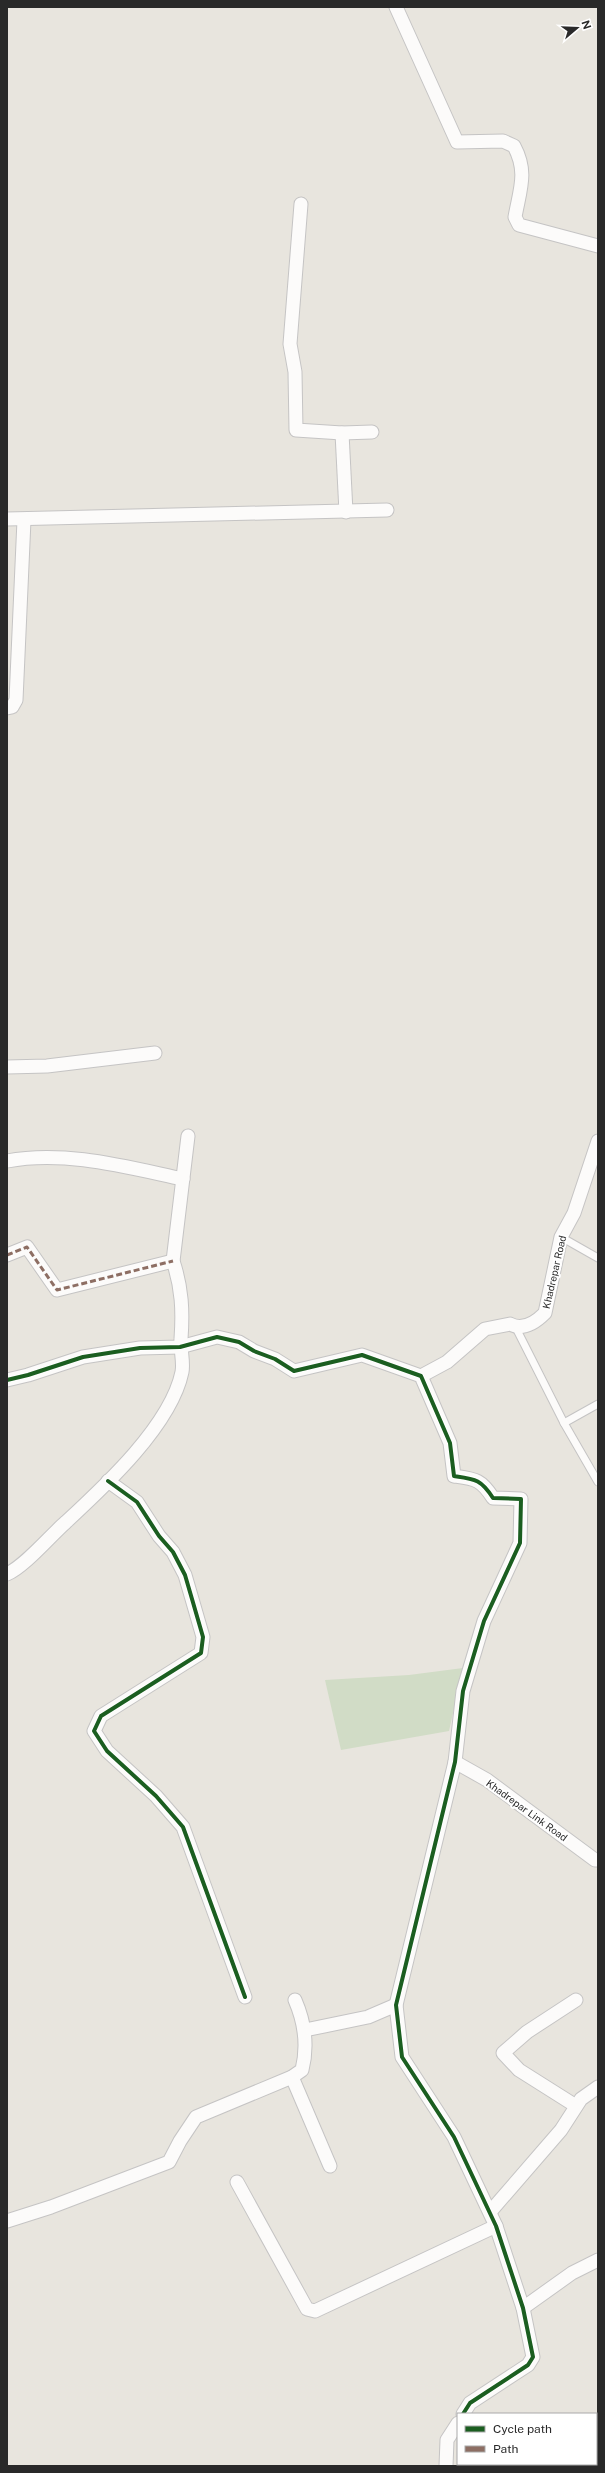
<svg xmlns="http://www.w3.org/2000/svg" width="605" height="2473" font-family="'Public Sans',sans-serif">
  <rect width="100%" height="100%" fill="#e8e5de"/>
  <!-- cemetery -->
  <path fill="#d1dcc6" d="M463,1668L449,1731L341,1750L325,1680L409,1675Z"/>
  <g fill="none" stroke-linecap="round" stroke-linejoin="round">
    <!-- lane casing -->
    <g stroke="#c5c4c4" stroke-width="9">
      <g id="lane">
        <path d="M561,1237L598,1258"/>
        <path d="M515,1326L564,1423L598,1482"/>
        <path d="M564,1423L598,1404"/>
      </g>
    </g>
    <!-- street casing -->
    <g stroke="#c5c4c4" stroke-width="15">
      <g id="street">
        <path d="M396,7L457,142L503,141L514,146C528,172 520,189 515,217L519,225L598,246"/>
        <path d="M301,204L290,344L295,372L296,430L342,433L372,432"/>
        <path d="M342,433L346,512"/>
        <path d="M7,519L387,510"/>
        <path d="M7,708L12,707L16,700L24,520"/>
        <path d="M7,1067L47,1066L155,1053"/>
        <path d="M7,1161C65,1150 126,1167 183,1179"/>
        <path d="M7,1255L27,1247L57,1290L173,1261"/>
        <path d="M421,1376L447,1362L485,1329L510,1324C523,1331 536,1322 545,1313L561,1237L574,1213L598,1141"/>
        <path d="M7,1380L28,1375L83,1357L140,1348L180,1347L217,1337L239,1342L254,1351L275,1359L294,1371L362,1355L421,1376L450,1443L454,1476C475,1479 481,1479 493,1498L521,1499L520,1543L484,1621L463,1691L455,1762L396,2005L402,2057L454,2137L496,2226L523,2308L533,2357L528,2365L470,2403L463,2414"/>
        <path d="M108,1481L137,1502L159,1536L173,1552L185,1575L192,1599L203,1637L201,1653L101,1716L94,1731L107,1751L156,1796L183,1827L245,1997"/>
        <path d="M7,1574C25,1566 50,1536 66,1522C105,1486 171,1425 182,1372C184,1362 180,1349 181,1339C183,1311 182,1288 173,1261L188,1136"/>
        <path d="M455,1762L487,1780L595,1860H598"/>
        <path d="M305,2030L368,2017L396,2005"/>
        <path d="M292,2077L330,2166"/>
        <path d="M576,2106L519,2070L503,2053L527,2032L576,2000"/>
        <path d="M237,2182L307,2309L315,2311L496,2226"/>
        <path d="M490,2212L561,2130L581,2099L598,2087"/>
        <path d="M7,2221L51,2207L169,2162L180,2141L196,2117L292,2077L302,2070C308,2046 305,2023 295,2000"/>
        <path d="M523,2308L572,2273L598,2260"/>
        <path d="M446,2466L447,2440L458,2423"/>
      </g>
    </g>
    <!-- lane -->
    <use href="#lane" stroke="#fcfbfa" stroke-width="7"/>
    <!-- street -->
    <use href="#street" stroke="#fcfbfa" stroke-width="13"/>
    <!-- quiet -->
    <path stroke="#8d6e63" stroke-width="3" stroke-dasharray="6 3" stroke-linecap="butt" d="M7,1255L27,1247L57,1290L173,1261"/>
    <!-- cycleway casing -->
    <g stroke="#fff" stroke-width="6">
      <g id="cycleway">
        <path d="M7,1380L28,1375L83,1357L140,1348L180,1347L217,1337L239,1342L254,1351L275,1359L294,1371L362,1355L421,1376L450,1443L454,1476C475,1479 481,1479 493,1498L521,1499L520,1543L484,1621L463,1691L455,1762L396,2005L402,2057L454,2137L496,2226L523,2308L533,2357L528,2365L470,2403L463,2414"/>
        <path d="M108,1481L137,1502L159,1536L173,1552L185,1575L192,1599L203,1637L201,1653L101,1716L94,1731L107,1751L156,1796L183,1827L245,1997"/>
      </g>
    </g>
    <!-- cycleway -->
    <use href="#cycleway" stroke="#1b5e20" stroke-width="4"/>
  </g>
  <g text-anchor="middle" stroke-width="4" stroke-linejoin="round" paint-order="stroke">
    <!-- street labels -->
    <g font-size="10" fill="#292929" stroke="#fff">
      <text transform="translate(554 1272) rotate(-77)" y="4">Khadrepar Road</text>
      <text transform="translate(527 1810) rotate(36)" y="4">Khadrepar Link Road</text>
    </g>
  </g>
  <!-- border -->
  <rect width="605" height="2473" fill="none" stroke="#292929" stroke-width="16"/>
  <!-- legend -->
  <rect x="457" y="2413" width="140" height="52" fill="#ffffff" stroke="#a9a9a9"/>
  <rect x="465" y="2426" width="20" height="6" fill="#1b5e20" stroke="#a9a9a9"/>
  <text x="493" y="2433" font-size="12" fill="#292929">Cycle path</text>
  <rect x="465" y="2446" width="20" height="6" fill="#8d6e63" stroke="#a9a9a9"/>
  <text x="493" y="2453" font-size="12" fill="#292929">Path</text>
  <!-- north arrow -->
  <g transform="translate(577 28) rotate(71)" stroke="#ffffff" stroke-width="3" paint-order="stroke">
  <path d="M0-3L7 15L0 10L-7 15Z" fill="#292929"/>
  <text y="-6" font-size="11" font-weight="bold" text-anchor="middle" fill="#292929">N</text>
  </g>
</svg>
